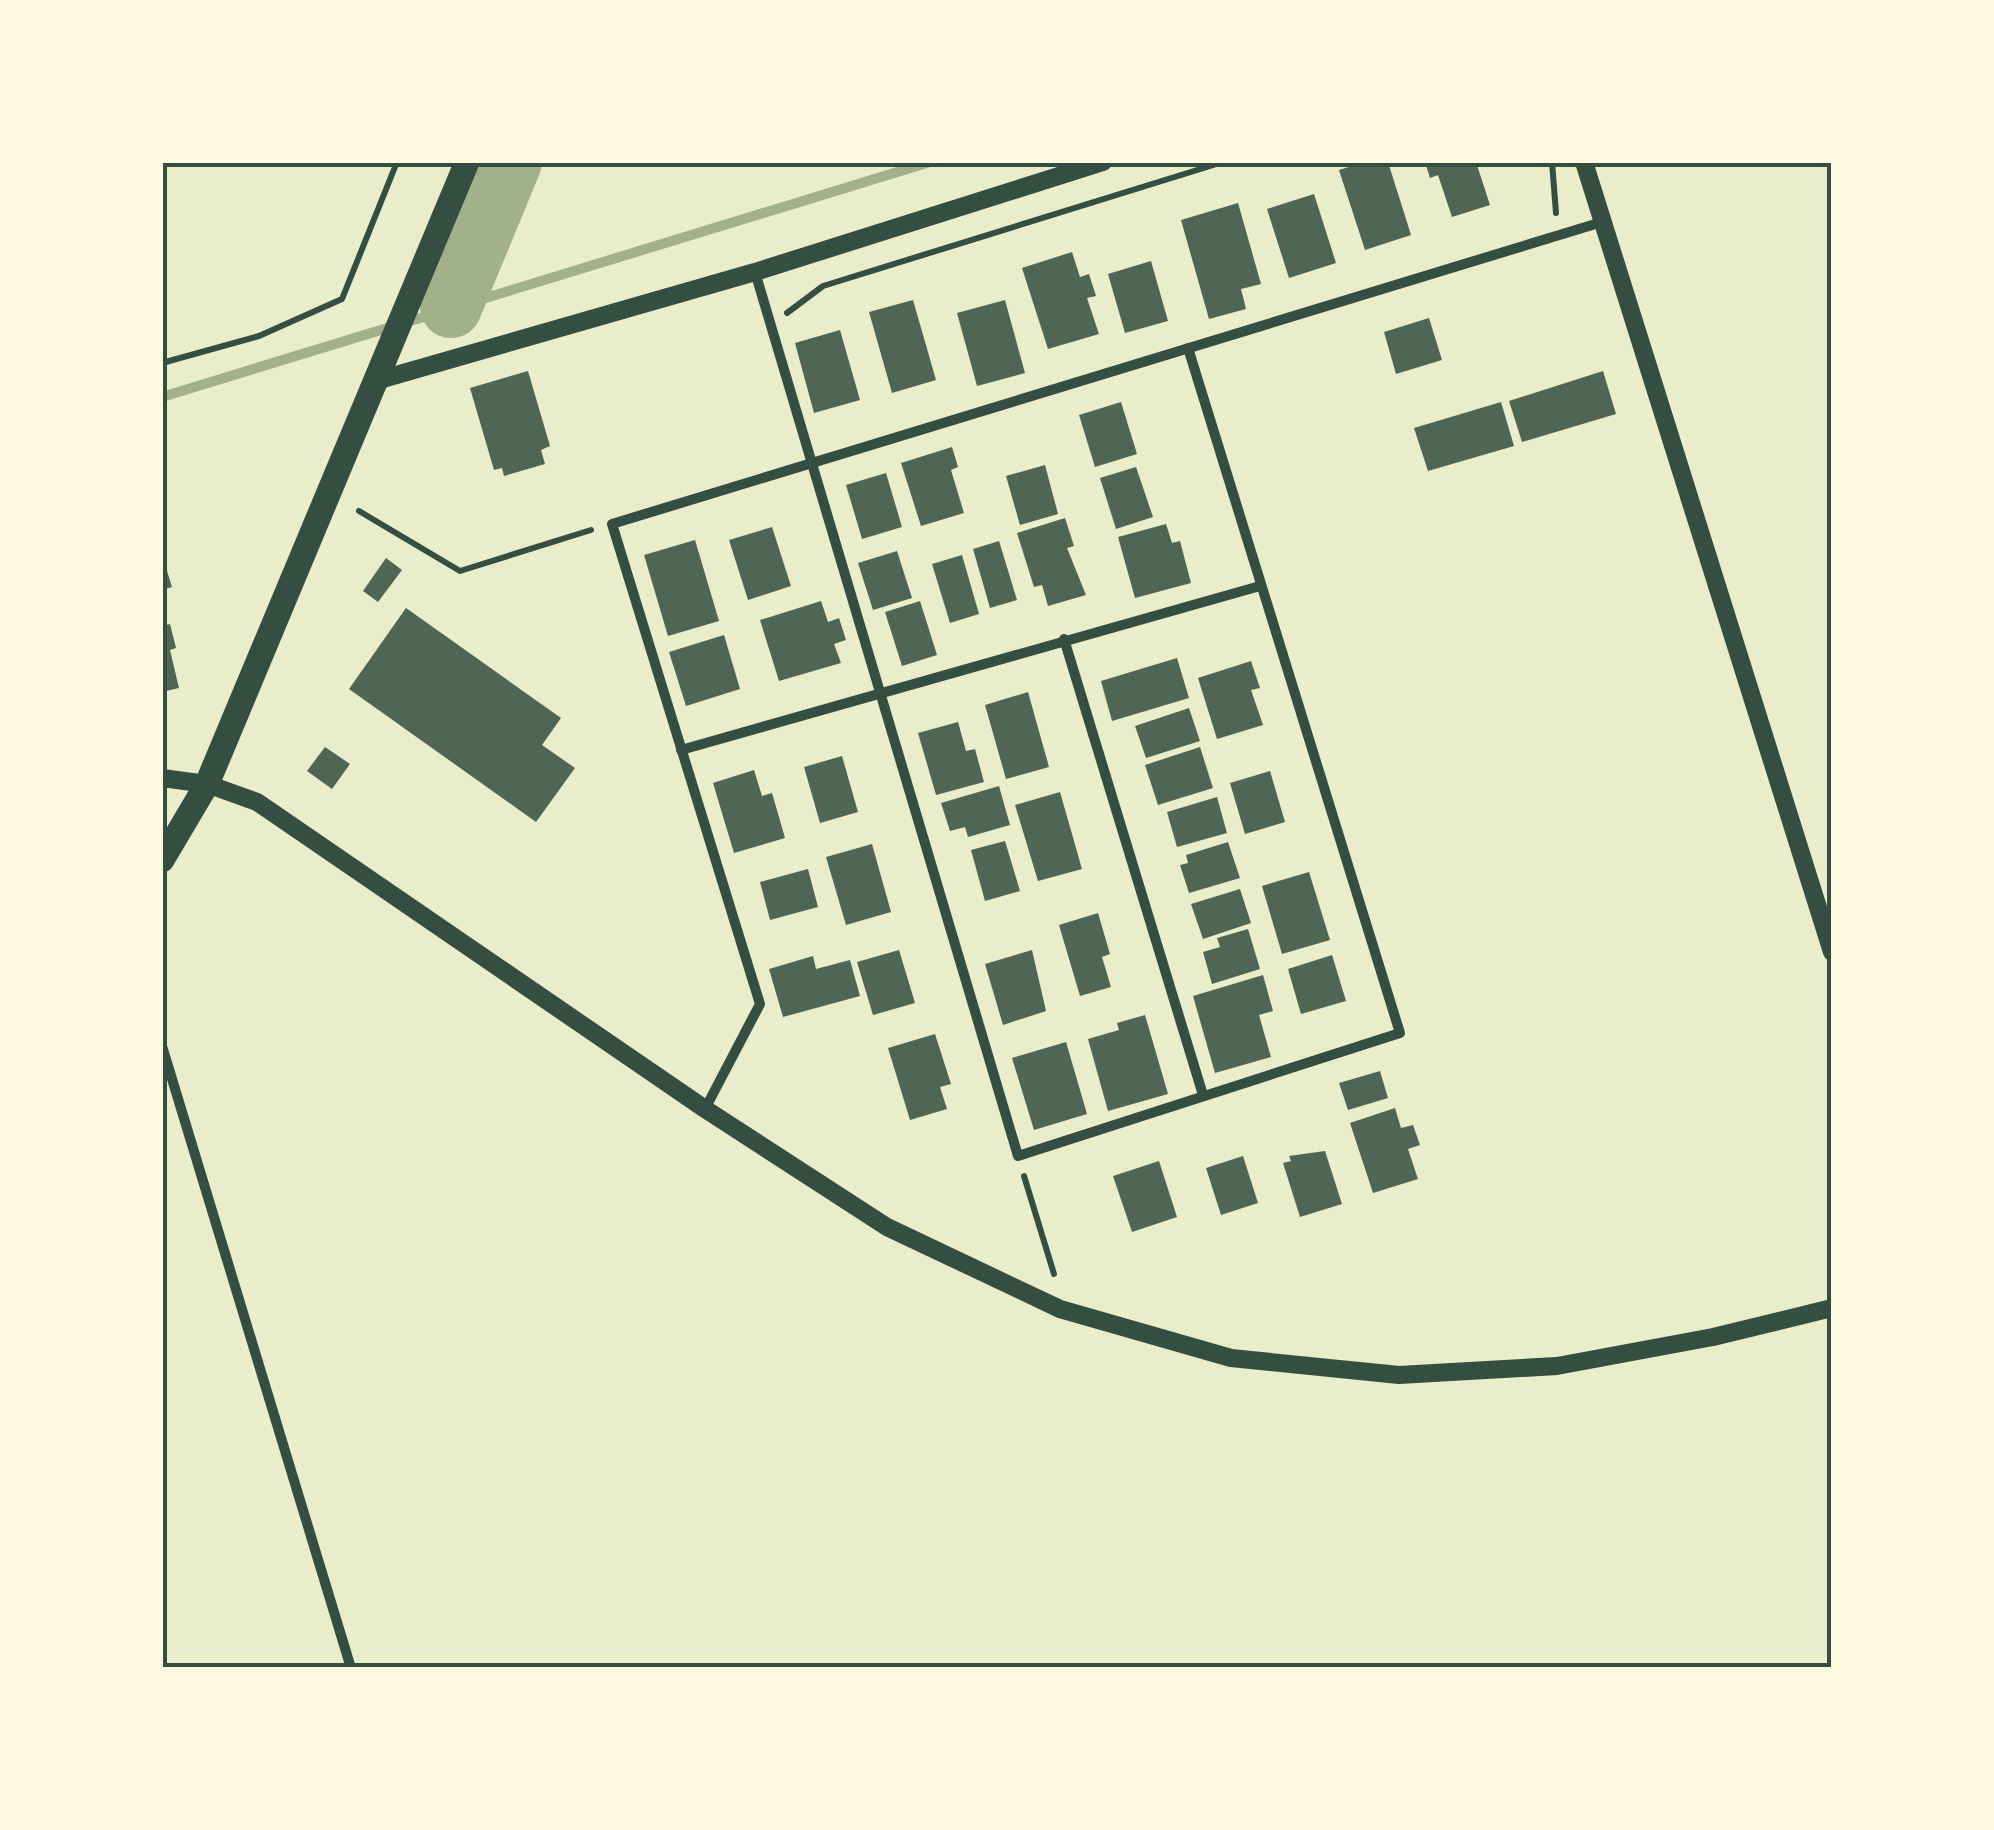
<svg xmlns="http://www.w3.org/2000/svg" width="1994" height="1830" font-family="Rubik,sans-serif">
  <rect width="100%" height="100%" fill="#e9edc9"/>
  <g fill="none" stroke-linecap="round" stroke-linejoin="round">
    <!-- stream -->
    <path stroke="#a3b18a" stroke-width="10" d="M162,397L930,162"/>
    <!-- river -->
    <path stroke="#a3b18a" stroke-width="62" d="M451,307L511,162"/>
  </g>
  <!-- building -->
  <g fill="#4f6655">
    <path d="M1365,162H1388L1411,235L1365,250L1339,170Z"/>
    <path d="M1425,162H1476L1490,205L1452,217L1438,175L1430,178Z"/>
    <path d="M1314,194L1336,263L1289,278L1267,209Z"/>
    <path d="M1238,203L1261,284L1241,289L1246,309L1209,319L1181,220Z"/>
    <path d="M1072,252L1080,277L1089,274L1096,296L1087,298L1099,334L1048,349L1022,268Z"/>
    <path d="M1151,261L1168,321L1125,333L1108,274Z"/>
    <path d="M913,300L936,380L892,393L869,312Z"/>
    <path d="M1005,300L1025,373L977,386L957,313Z"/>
    <path d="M1429,318L1442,360L1396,374L1384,332Z"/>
    <path d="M840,330L860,400L814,413L795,343Z"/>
    <path d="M528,371L550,446L541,450L545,464L504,476L502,468L494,470L470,388Z"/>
    <path d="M1603,371L1616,414L1522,442L1509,401Z"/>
    <path d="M1121,402L1137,454L1095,467L1079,415Z"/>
    <path d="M1501,402L1514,446L1428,471L1414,428Z"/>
    <path d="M952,447L958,467L951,470L964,513L921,526L901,463Z"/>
    <path d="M1045,465L1058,514L1020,525L1006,476Z"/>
    <path d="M1136,467L1153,517L1116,529L1100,478Z"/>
    <path d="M886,473L902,527L862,539L846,485Z"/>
    <path d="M1065,518L1074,546L1067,548L1086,595L1048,606L1042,585L1034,587L1017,533Z"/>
    <path d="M1166,524L1172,543L1180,541L1191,583L1135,598L1118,537Z"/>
    <path d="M772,527L791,586L748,600L729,540Z"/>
    <path d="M695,540L719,621L668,636L644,555Z"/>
    <path d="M999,541L1017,600L990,608L973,549Z"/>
    <path d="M897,551L912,598L873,610L858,563Z"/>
    <path d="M162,555L172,587L162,590Z"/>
    <path d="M962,555L979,614L950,623L932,564Z"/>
    <path d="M386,558L402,570L378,602L363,591Z"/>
    <path d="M821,601L828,622L839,618L846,640L834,644L841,663L779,681L760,620Z"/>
    <path d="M920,601L937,655L902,666L885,612Z"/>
    <path d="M406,608L561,718L542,745L575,768L536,822L349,689Z"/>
    <path d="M170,624L176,648L170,650L179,688L162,692V626Z"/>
    <path d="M724,635L740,689L686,706L669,652Z"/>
    <path d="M1177,658L1189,698L1112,721L1101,681Z"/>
    <path d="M1251,661L1260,688L1251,690L1263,725L1217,739L1198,678Z"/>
    <path d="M1028,692L1049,767L1006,779L985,705Z"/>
    <path d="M1189,708L1200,741L1146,758L1135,726Z"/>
    <path d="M958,722L966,751L975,749L984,782L936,795L918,733Z"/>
    <path d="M325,747L350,764L332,789L307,771Z"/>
    <path d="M1200,747L1213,788L1158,805L1145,765Z"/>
    <path d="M842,756L858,812L820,823L804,767Z"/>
    <path d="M754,770L762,796L772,793L785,838L734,853L713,783Z"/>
    <path d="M1270,771L1285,822L1245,834L1230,783Z"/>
    <path d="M999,786L1010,825L968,837L965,827L950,831L941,803Z"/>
    <path d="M1060,792L1082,869L1038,881L1015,805Z"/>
    <path d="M1217,797L1227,833L1177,847L1167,812Z"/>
    <path d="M1005,841L1020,891L985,901L971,850Z"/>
    <path d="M1228,842L1240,878L1189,893L1180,865L1188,863L1186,855Z"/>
    <path d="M872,844L891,912L846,925L826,857Z"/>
    <path d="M808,869L818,907L770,920L760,882Z"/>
    <path d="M1309,872L1330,940L1282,954L1262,886Z"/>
    <path d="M1240,889L1251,923L1203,939L1191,904Z"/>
    <path d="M1098,913L1110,954L1102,957L1111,987L1080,996L1059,925Z"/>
    <path d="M1248,929L1260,969L1212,984L1203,952L1220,947L1217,938Z"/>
    <path d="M899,950L915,1003L873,1015L857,962Z"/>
    <path d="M1032,950L1046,1011L1003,1025L985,964Z"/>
    <path d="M1332,955L1346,1001L1301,1014L1288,969Z"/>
    <path d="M813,956L816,969L850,960L860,996L783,1017L769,969Z"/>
    <path d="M1263,975L1273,1011L1259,1015L1271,1057L1215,1073L1193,996Z"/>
    <path d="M1145,1015L1168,1094L1108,1111L1088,1039L1119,1030L1117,1023Z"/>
    <path d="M935,1034L951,1084L940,1087L947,1109L910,1120L888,1048Z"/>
    <path d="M1066,1042L1087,1114L1034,1130L1012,1058Z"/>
    <path d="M1380,1071L1388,1098L1348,1110L1339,1083Z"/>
    <path d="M1395,1108L1401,1128L1413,1125L1420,1145L1408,1149L1418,1179L1373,1193L1350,1123Z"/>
    <path d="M1325,1151L1342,1204L1300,1217L1283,1163L1291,1161L1289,1156Z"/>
    <path d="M1243,1156L1258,1203L1221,1215L1206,1168Z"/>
    <path d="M1159,1161L1177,1217L1132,1232L1113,1176Z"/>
  </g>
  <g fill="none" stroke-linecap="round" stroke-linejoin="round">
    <!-- path -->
    <g stroke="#344e41" stroke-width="6">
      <path d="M1552,162L1556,213"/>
      <path d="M787,313L823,286L1223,162"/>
      <path d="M162,363L259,336L342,299L397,162"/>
      <path d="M359,511L460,571L591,530"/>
      <path d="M1024,1176L1054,1274"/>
    </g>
    <!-- minor -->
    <g stroke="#344e41" stroke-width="10">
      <path d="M755,272L1018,1156L1400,1033L1188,348"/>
      <path d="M1064,639L1203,1095"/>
      <path d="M681,750L1260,586"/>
      <path d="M162,1046L351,1668"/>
      <path d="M705,1109L760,1004L612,524L1602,222"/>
    </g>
    <!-- tertiary -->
    <g stroke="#344e41" stroke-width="18">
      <path d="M1584,162L1832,952"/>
      <path d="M379,380L755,272L1103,162"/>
      <path d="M162,778L207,784L257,802L705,1109L887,1227L1060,1309L1231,1358L1399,1375L1557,1366L1713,1337L1832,1308"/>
    </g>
    <!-- primary -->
    <path stroke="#344e41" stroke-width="25" d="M162,860L207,784L467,162"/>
  </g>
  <!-- border -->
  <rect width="1994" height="1830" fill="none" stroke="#fefae0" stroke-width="330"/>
  <rect x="165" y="165" width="1664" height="1500" fill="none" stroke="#344e41" stroke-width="4"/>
</svg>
